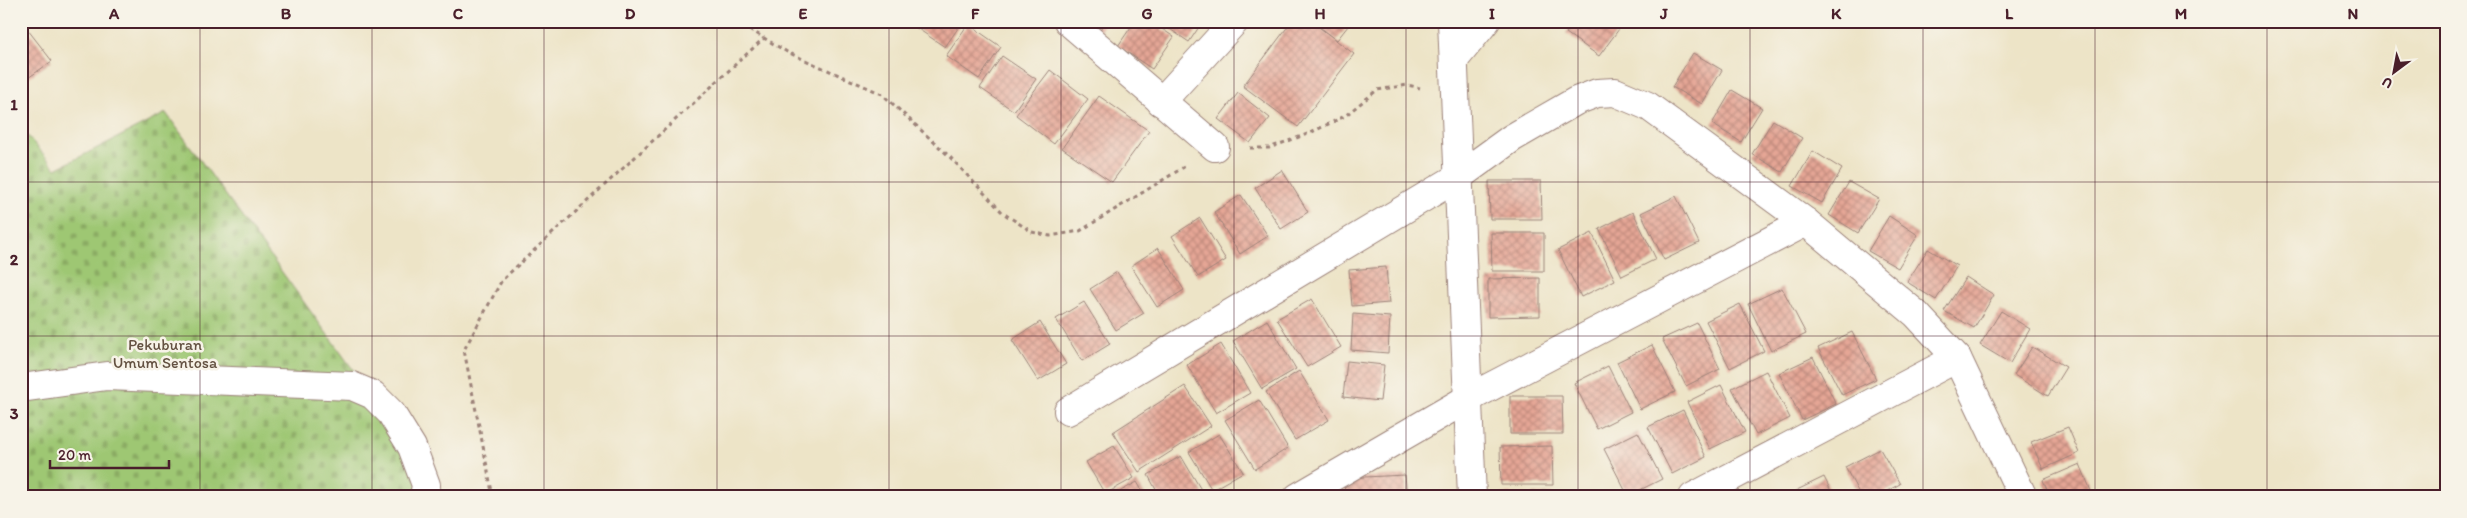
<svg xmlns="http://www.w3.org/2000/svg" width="2467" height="518" font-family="Itim,sans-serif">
  <defs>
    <pattern id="cemetery-stones" width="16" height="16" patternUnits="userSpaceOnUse" patternTransform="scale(1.25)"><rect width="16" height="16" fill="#9ec773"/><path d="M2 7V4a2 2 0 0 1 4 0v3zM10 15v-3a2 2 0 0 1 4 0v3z" fill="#8aaa64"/></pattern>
    <pattern id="building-cross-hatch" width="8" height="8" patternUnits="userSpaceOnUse" patternTransform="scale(1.25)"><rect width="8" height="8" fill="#e5a695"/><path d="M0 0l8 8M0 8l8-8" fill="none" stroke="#bc877a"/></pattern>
  </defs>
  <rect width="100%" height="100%" fill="#f7f3e8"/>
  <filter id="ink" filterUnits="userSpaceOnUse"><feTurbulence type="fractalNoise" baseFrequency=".02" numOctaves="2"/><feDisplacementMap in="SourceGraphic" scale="10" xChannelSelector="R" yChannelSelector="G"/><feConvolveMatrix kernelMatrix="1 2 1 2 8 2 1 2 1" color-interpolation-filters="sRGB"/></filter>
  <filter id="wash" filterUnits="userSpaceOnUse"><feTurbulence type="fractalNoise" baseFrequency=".0096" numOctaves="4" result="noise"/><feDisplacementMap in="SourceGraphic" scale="20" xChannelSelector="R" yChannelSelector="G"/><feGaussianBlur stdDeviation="1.12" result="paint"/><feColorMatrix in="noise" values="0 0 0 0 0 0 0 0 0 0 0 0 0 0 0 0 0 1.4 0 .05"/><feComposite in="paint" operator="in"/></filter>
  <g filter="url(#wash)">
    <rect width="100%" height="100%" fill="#ede4c7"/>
    <!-- cemetery -->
    <path fill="url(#cemetery-stones)" stroke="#74734f" d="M166,113L446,497H21V128L56,169Z"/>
    <g id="blocks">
      <!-- building -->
      <g fill="url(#building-cross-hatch)">
        <path d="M21,21L52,61L21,83Z"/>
        <path d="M914,21H963L945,47L912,25Z"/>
        <path d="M1083,21H1106L1099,32Z"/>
        <path d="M1135,21H1150L1174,37L1152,69L1118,46Z"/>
        <path d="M1158,21H1203L1189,42Z"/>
        <path d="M1292,21H1311L1354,54L1298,127L1243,86Z"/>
        <path d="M1312,21H1352L1337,40Z"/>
        <path d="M1575,21H1617L1622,25L1599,56L1566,33Z"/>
        <path d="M968,24L1001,47L979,79L946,56Z"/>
        <path d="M1693,53L1722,70L1702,104L1672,87Z"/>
        <path d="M1002,56L1036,79L1014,111L980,88Z"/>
        <path d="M1050,70L1088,99L1054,144L1016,115Z"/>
        <path d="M1732,90L1762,108L1741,142L1712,124Z"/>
        <path d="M1238,93L1270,118L1250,143L1218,119Z"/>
        <path d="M1099,96L1149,131L1112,182L1062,148Z"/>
        <path d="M1773,120L1802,138L1782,172L1752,154Z"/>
        <path d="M1813,151L1842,169L1822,203L1792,186Z"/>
        <path d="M1282,170L1308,212L1281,229L1255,188Z"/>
        <path d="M1489,181H1541L1542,219H1490Z"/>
        <path d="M1849,182L1879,199L1858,233L1829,215Z"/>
        <path d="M1241,195L1268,236L1240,254L1214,212Z"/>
        <path d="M1676,196L1699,243L1664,260L1641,213Z"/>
        <path d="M1633,212L1656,259L1622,276L1599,229Z"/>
        <path d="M1889,216L1918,235L1898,268L1868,251Z"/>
        <path d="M1200,218L1226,260L1198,277L1172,236Z"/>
        <path d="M1491,233H1544V271H1492Z"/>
        <path d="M1592,233L1615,280L1581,297L1558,250Z"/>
        <path d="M1158,248L1184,290L1157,307L1131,266Z"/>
        <path d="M1928,249L1957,266L1936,300L1907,282Z"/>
        <path d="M1386,267L1389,303L1352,306L1349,270Z"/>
        <path d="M1117,272L1144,313L1116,330L1090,289Z"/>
        <path d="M1966,277L1994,295L1974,328L1944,311Z"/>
        <path d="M1540,278V316L1488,317V279Z"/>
        <path d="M1782,288L1806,334L1771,351L1748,304Z"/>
        <path d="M1312,299L1341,347L1307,367L1277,319Z"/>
        <path d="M1084,302L1110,344L1082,361L1056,319Z"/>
        <path d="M1740,304L1764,351L1730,368L1706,321Z"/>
        <path d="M2001,311L2030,329L2010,363L1980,345Z"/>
        <path d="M1353,314L1390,317L1388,353L1351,350Z"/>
        <path d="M1267,320L1296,369L1262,389L1233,341Z"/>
        <path d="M1040,322L1066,364L1038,381L1012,340Z"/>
        <path d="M1697,323L1720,369L1686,386L1662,339Z"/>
        <path d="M1852,332L1876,379L1842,395L1818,348Z"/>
        <path d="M1221,344L1250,393L1216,413L1187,365Z"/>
        <path d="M1652,345L1675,392L1640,409L1617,362Z"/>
        <path d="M2032,347L2066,367L2048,396L2014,375Z"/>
        <path d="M1813,357L1836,404L1802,420L1779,373Z"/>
        <path d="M1347,361L1384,365L1380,401L1343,397Z"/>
        <path d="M1608,366L1631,412L1597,429L1574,383Z"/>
        <path d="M1299,371L1329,420L1295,440L1266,392Z"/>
        <path d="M1766,371L1790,418L1756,435L1732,388Z"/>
        <path d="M1721,385L1745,432L1710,449L1687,402Z"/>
        <path d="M1185,386L1211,426L1139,472L1113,432Z"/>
        <path d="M1510,396H1562L1563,434H1510Z"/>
        <path d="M1259,400L1288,448L1255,469L1225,420Z"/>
        <path d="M1683,410L1706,457L1672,474L1648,427Z"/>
        <path d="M2068,427L2079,453L2043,469L2031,442Z"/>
        <path d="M1638,432L1662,479L1628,496L1604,449Z"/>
        <path d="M1219,434L1243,472L1212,490L1189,452Z"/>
        <path d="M1114,446L1134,478L1105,494L1086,462Z"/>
        <path d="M1552,446L1553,485H1501L1500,447Z"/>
        <path d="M1880,449L1900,484L1876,497H1861L1845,467Z"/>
        <path d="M1181,456L1203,493L1198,497H1160L1148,475Z"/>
        <path d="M2080,464L2091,491L2078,497H2050L2043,480Z"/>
        <path d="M1405,475L1407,497H1345L1344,478Z"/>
        <path d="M1824,477L1834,497H1798L1795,491Z"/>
        <path d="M1137,482L1146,497H1110Z"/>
        <rect x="1501" y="494" width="52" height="3"/>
      </g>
    </g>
  </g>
  <g filter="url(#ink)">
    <use href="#blocks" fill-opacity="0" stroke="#9c8279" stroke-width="1"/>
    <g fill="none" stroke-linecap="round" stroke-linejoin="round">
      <!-- minor casing -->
      <g stroke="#9c8279" stroke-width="30">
        <g id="minor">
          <path d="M1068,21L1215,147"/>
          <path d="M1452,21L1472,497"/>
          <path d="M1454,60L1486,21"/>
          <path d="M1161,102L1235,21"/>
          <path d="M21,388L107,376L352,386L373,395L391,413L412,447L426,485L424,497"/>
          <path d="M1068,411L1458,177L1512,138L1576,101L1597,93L1615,92L1648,106L1806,222L1916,314L1957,358L2023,497"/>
          <path d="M1298,497L1467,399L1806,222"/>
          <path d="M1693,497L1957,358"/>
        </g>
      </g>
      <!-- path -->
      <g stroke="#9c8279" stroke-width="3" stroke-dasharray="4 4" stroke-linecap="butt">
        <path d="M736,21L787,52L882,94L949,156L1003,213L1032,232L1050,236L1080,231L1184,167"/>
        <path d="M1250,148H1269L1310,133L1345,116L1377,90L1408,85L1420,88"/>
        <path d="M493,497L464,350L502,280L764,38"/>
      </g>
      <!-- minor -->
      <use href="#minor" stroke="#fff" stroke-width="28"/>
    </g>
  </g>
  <!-- grid -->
  <path fill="none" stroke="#4a1f2b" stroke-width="1" stroke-opacity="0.55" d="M200,21V497M372,21V497M544,21V497M717,21V497M889,21V497M1061,21V497M1234,21V497M1406,21V497M1578,21V497M1750,21V497M1923,21V497M2095,21V497M2267,21V497M21,182H2446M21,336H2446"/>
  <g text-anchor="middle" stroke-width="5" stroke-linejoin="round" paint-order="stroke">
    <!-- park labels -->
    <g font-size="16" fill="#635141" stroke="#f7f3e8">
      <text x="165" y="350">Pekuburan<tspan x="165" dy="18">Umum Sentosa</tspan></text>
    </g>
  </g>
  <!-- margin -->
  <rect width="2467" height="518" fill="none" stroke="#f7f3e8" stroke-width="55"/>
  <!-- north arrow -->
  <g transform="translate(2394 72) rotate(212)" stroke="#f7f3e8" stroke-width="4" paint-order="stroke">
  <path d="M0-4L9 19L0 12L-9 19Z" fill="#4a1f2b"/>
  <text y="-8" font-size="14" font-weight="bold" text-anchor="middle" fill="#4a1f2b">U</text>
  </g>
  <!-- scale -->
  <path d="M50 460v8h119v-8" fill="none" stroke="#4a1f2b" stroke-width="2.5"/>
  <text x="58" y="460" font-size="15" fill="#4a1f2b" stroke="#f7f3e8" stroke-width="4" paint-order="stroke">20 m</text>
  <rect x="28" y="28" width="2412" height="462" fill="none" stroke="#4a1f2b" stroke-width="2"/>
  <g font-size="16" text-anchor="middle" font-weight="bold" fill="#4a1f2b">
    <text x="114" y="19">A</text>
    <text x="286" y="19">B</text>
    <text x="458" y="19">C</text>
    <text x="630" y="19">D</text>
    <text x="803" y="19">E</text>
    <text x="975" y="19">F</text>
    <text x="1147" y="19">G</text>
    <text x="1320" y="19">H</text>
    <text x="1492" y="19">I</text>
    <text x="1664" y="19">J</text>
    <text x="1836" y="19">K</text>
    <text x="2009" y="19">L</text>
    <text x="2181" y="19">M</text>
    <text x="2353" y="19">N</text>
    <text x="14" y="110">1</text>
    <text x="14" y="265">2</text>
    <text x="14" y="419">3</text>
  </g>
</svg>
